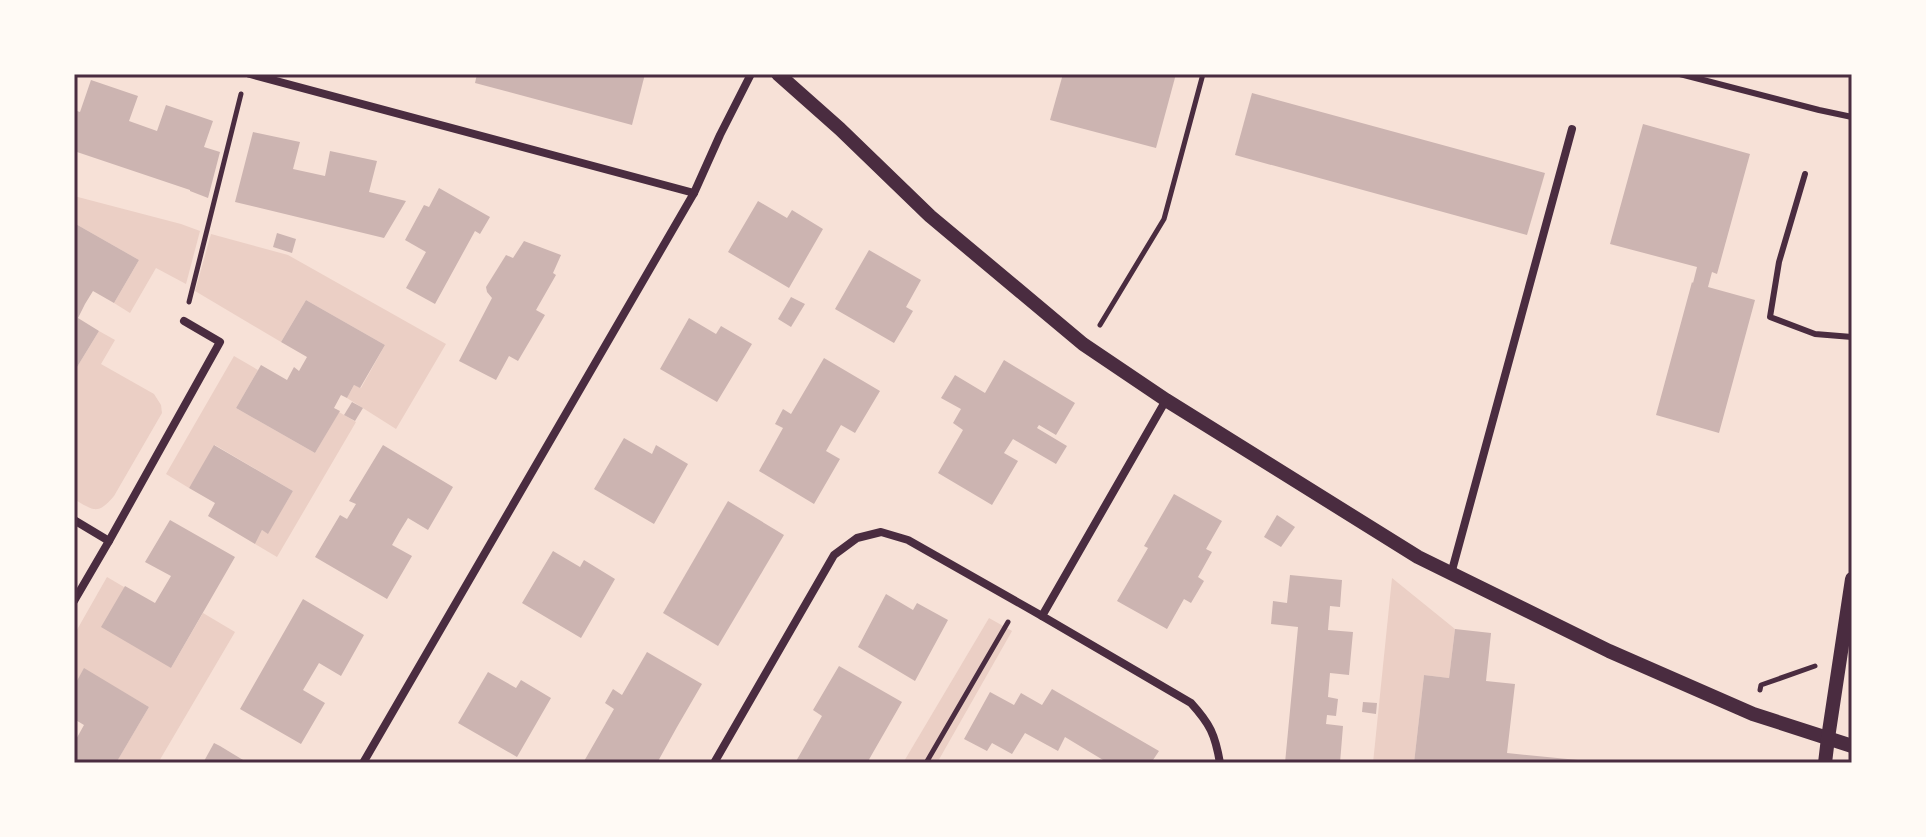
<svg xmlns="http://www.w3.org/2000/svg" width="1926" height="837" font-family="Ubuntu,sans-serif">
  <rect width="100%" height="100%" fill="#f7e1d7"/>
  <!-- green -->
  <g fill="#ebcfc5">
    <path d="M74,196L181,224L200,231L186,284L156,268L130,313L114,303L139,260L74,223Z"/>
    <path d="M211,234L288,255L446,344L396,429L347,398L354,385L361,388L385,345L306,300L281,342L195,291Z"/>
    <path d="M99,331L115,340L101,364L154,394L161,405L162,413L114,496C98,515 94,511 74,499V372Z"/>
    <path d="M234,356L258,370L236,408L315,453L339,412L356,422L277,557L255,544L262,530L268,533L293,491L215,445L189,488L166,474Z"/>
    <path d="M107,577L124,587L171,668L203,613L235,632L158,763H120L117,761L149,707L84,669L74,686V635Z"/>
    <path d="M1392,578L1455,629L1449,678L1424,675L1414,763H1373Z"/>
    <path d="M989,618L1012,631L937,763H903Z"/>
  </g>
  <!-- building -->
  <g fill="#ccb4b1">
    <path d="M477,74H645L632,125L475,83Z"/>
    <path d="M1063,74H1176L1156,148L1050,120Z"/>
    <path d="M91,80L138,96L129,121L157,131L166,105L213,121L204,147L220,152L208,198L190,191V190L74,151V110L80,112Z"/>
    <path d="M1252,93L1545,173L1527,235L1235,155Z"/>
    <path d="M1643,124L1750,154L1717,274L1712,272L1708,287L1755,300L1719,433L1656,415L1692,282L1693,283L1697,267L1610,244Z"/>
    <path d="M253,132L300,142L293,169L325,176L330,151L377,161L369,192L406,201L384,238L235,202Z"/>
    <path d="M439,188L490,217L480,234L475,231L435,304L406,288L426,252L405,240L424,205L429,207Z"/>
    <path d="M758,201L787,218L792,210L823,229L789,288L728,252Z"/>
    <path d="M74,223L139,260L114,303L93,291L85,304L78,318L99,331L74,372Z"/>
    <path d="M277,233L296,239L292,253L273,247Z"/>
    <path d="M524,241L561,255L553,273L556,275L536,310L545,315L518,361L509,356L496,380L459,361L492,298L487,292L486,287L506,255L513,258Z"/>
    <path d="M869,250L921,280L906,307L913,311L894,343L835,309Z"/>
    <path d="M791,297L805,304L791,327L778,319Z"/>
    <path d="M306,300L385,345L360,388L354,385L347,398L341,395L334,408L340,411L315,453L236,408L261,365L287,380L294,367L299,371L307,357L281,342Z"/>
    <path d="M689,318L716,334L721,326L752,344L717,402L660,369Z"/>
    <path d="M824,358L880,391L855,433L841,425L826,451L840,459L814,504L759,471L783,428L775,424L783,409L791,414Z"/>
    <path d="M1004,360L1075,403L1056,435L1039,425L1037,428L1067,446L1056,464L1013,439L1004,453L1018,461L992,505L938,473L963,430L953,423L961,409L941,398L955,375L985,393Z"/>
    <path d="M352,402L363,408L355,421L344,415Z"/>
    <path d="M624,438L652,454L656,445L688,464L654,524L594,489Z"/>
    <path d="M214,445L293,491L268,534L262,530L255,544L208,516L215,503L189,488Z"/>
    <path d="M383,445L453,487L428,530L408,518L400,531L392,545L412,556L387,599L315,557L340,515L347,519L356,504L349,501Z"/>
    <path d="M1174,494L1222,521L1206,549L1212,552L1198,577L1204,581L1191,603L1184,599L1167,629L1117,601L1148,548L1144,546Z"/>
    <path d="M728,501L784,535L718,646L663,613Z"/>
    <path d="M1277,515L1295,527L1281,547L1264,537Z"/>
    <path d="M170,520L235,557L171,668L101,627L125,586L155,603L171,576L145,562Z"/>
    <path d="M553,551L580,567L584,560L615,579L581,638L522,603Z"/>
    <path d="M1290,575L1342,580L1340,607L1330,606L1328,630L1353,632L1349,675L1330,673L1328,697L1338,699L1336,716L1327,715L1326,724L1343,726L1340,763H1285L1298,627L1271,624L1273,601L1287,603Z"/>
    <path d="M886,594L913,610L917,603L948,620L915,681L858,647Z"/>
    <path d="M303,599L364,635L341,676L319,663L303,690L325,703L301,744L240,709Z"/>
    <path d="M1455,629L1491,633L1486,681L1515,684L1507,753L1588,761V763H1414L1424,675L1449,678Z"/>
    <path d="M647,652L702,684L677,727L657,763H583L614,709L605,703L613,689L622,695Z"/>
    <path d="M839,666L902,702L867,763H795L822,716L813,710Z"/>
    <path d="M84,668L149,707L116,763H74V743L84,725L74,719V686Z"/>
    <path d="M488,672L516,688L521,680L551,698L517,757L458,723Z"/>
    <path d="M1052,689L1159,751L1151,763H1108L1065,737L1058,751L1025,733L1012,754L992,743L987,751L964,739L990,692L1014,705L1021,693L1042,705Z"/>
    <path d="M1363,702L1377,703L1376,714L1362,712Z"/>
    <path d="M214,743L220,746L248,763H203Z"/>
  </g>
  <g fill="none" stroke-linecap="round" stroke-linejoin="round">
    <!-- path -->
    <g stroke="#4a2c40" stroke-width="5">
      <path d="M189,302L241,94"/>
      <path d="M1100,325L1164,219L1203,74"/>
      <path d="M1760,690L1761,685L1815,666"/>
      <path d="M926,763L1008,622"/>
    </g>
    <!-- service -->
    <g stroke="#4a2c40" stroke-width="6">
      <path d="M1680,74L1819,110L1852,117"/>
      <path d="M1805,174L1779,262L1770,317L1815,334L1852,337"/>
    </g>
    <!-- minor -->
    <g stroke="#4a2c40" stroke-width="8">
      <path d="M250,74L694,193"/>
      <path d="M1166,400L1042,616L1191,703C1210,724 1215,734 1220,763"/>
      <path d="M74,520L109,541L74,601"/>
      <path d="M109,541L220,342L184,321"/>
      <path d="M1451,574L1572,129"/>
      <path d="M363,763L694,193L720,135L751,74"/>
      <path d="M714,763L834,555L857,538L881,532L908,540L1042,616"/>
    </g>
    <!-- tertiary -->
    <g stroke="#4a2c40" stroke-width="14">
      <path d="M778,74L840,129L930,216L1083,344L1166,400L1418,557L1609,651L1753,714L1852,746"/>
      <path d="M1825,763L1828,738L1852,579"/>
    </g>
  </g>
  <!-- border -->
  <rect width="1926" height="837" fill="none" stroke="#fffaf5" stroke-width="152"/>
  <rect x="76" y="76" width="1774" height="685" fill="none" stroke="#4a2c40" stroke-width="3"/>
</svg>
